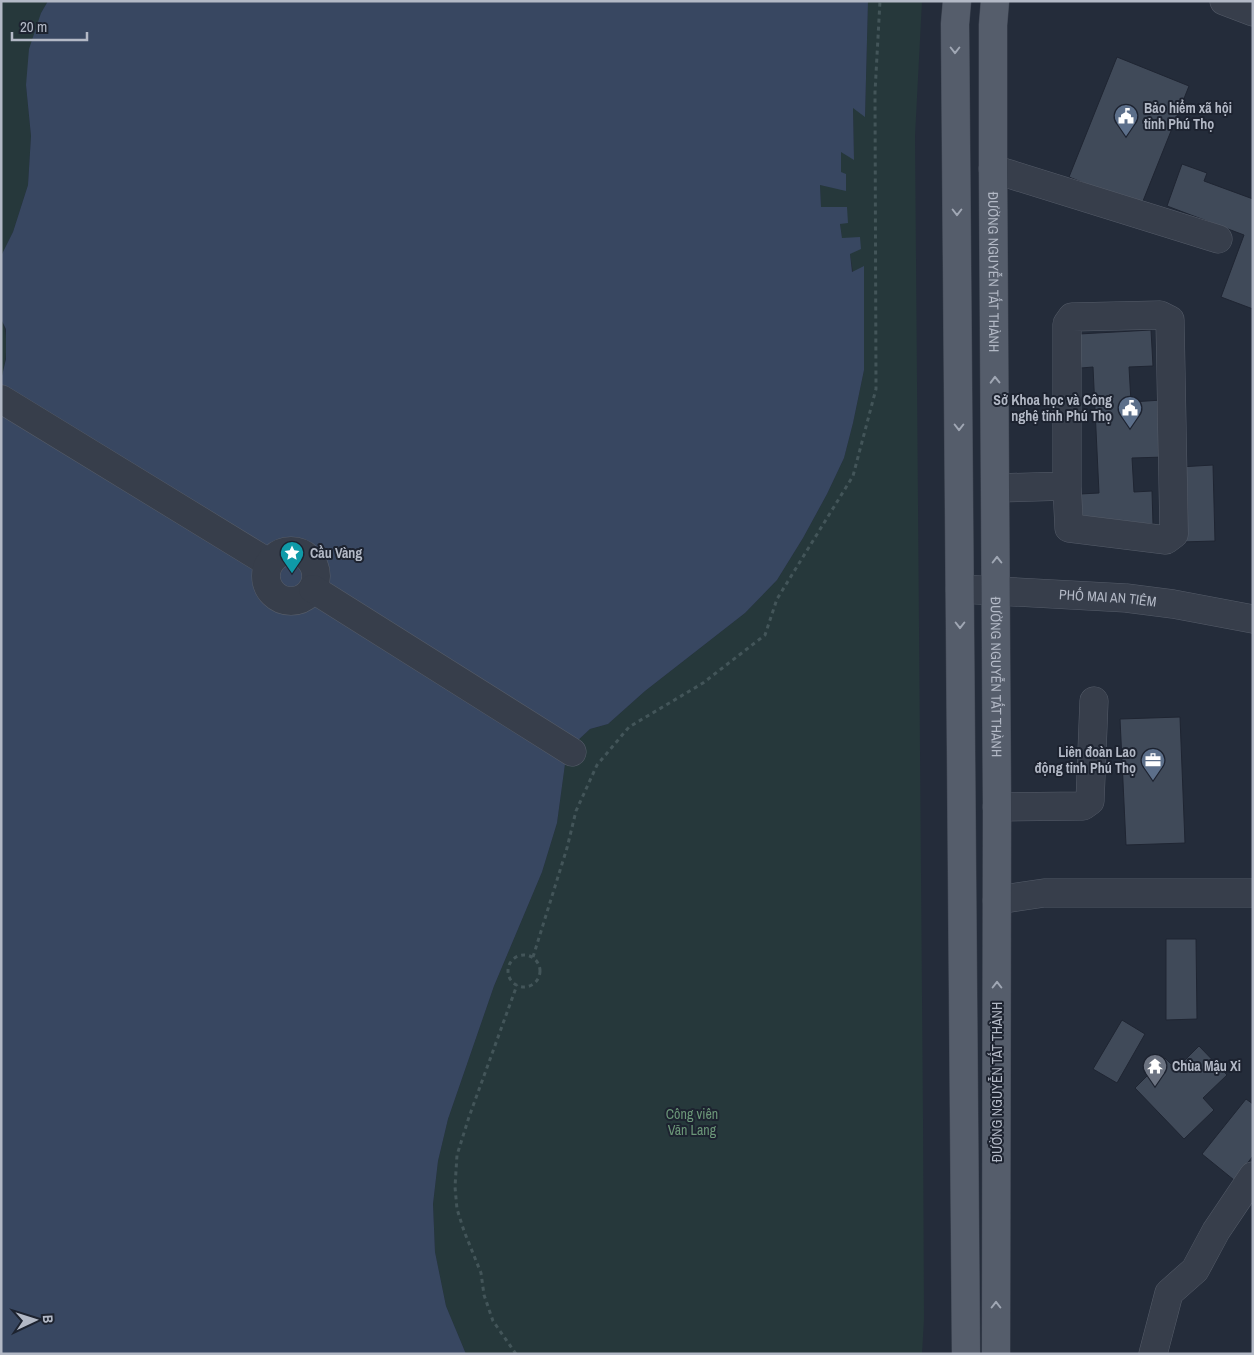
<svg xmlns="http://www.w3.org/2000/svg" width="1254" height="1355" font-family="'Archivo Narrow',sans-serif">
  <rect width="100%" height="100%" fill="#242c3a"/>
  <!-- green -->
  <g fill="#26383b">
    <path d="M1,1H48L41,13L26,85L31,136L28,185L13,232L1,256Z"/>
    <path d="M868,1H922L915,136L923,1118L924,1319L922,1354H466L446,1306L435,1252L433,1204L438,1161L448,1119L494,986L542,872L557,823L565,764L574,744L590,729L608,724L645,691L745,613L777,580L803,538L827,494L844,458L853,423L864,370V267L853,272L850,254L842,239L840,223L821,207L820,185L846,190L841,172V151L854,159L853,107L865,116Z"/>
    <path d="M1,319C10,338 6,360 1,380Z"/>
  </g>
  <!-- water -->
  <path fill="#384761" d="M48,1H868L865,117L853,108L854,160L841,152V172L846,174V191L820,185L821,207H847L848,223L840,224L842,238L860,237L861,249L850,254L852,272L864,266V370L853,423L844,458L827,494L803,538L777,580L745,613L645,691L608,724L590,729L574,744L565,764L557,823L542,872L494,986L448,1119L438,1161L433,1204L435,1252L446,1306L466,1354H1V380L6,359V329L1,319V256L13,232L28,185L31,136L26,85L29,49L41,13Z"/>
  <!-- building -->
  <g fill="#404a59" stroke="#1f2532">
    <path d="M1117,57L1189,86L1141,206L1069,177Z"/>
    <path d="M1182,164L1207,173L1204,181L1253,199V309L1221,297L1244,235L1167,206Z"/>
    <path d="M1151,330L1153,366L1129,367L1131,402L1162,400L1165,457L1132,458L1134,492L1152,491L1153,524L1082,528L1080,494L1099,493L1093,367L1081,368L1079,334Z"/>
    <path d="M1213,465L1215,541L1181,542L1179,467Z"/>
    <path d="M1180,717L1185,843L1126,845L1120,719Z"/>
    <path d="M1166,939H1196L1197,1019L1166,1020Z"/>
    <path d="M1122,1020L1145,1034L1117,1083L1093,1069Z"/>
    <path d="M1199,1046L1227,1075L1203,1098L1214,1110L1184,1139L1135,1088L1165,1058L1176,1069Z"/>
    <path d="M1246,1099L1253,1104V1156L1234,1180L1202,1154Z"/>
  </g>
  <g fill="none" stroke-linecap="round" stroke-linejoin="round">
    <!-- minor casing -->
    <g stroke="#555c69" stroke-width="29">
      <g id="minor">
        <path d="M1224,1L1253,12"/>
        <path d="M993,169L1218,239"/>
        <path d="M1,399L269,563"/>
        <path d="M996,488L1067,486V324L1072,317L1160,315L1170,320L1174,534L1166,540L1069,528L1067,486"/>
        <circle cx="291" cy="576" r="25"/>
        <path d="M313,589L572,752"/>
        <path id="s1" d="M960,589L1126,598L1173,604L1253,619"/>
        <path d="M997,807L1083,806L1090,801L1094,701"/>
        <path d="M997,900L1044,893H1253"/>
        <path d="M1153,1354L1169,1293L1195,1270L1216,1231L1253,1176"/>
      </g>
    </g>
    <!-- major casing -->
    <g stroke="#404754" stroke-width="29">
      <g id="major">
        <path d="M957,1L955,24L966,1354"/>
        <path id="s2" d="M995,1L993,25V169L997,807L996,1354"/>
      </g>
    </g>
    <!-- path -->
    <g stroke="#435559" stroke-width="3" stroke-dasharray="4 4" stroke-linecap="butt">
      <circle cx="524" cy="971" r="16"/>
      <path d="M533,957L567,848L576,811L597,765L629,727L703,683L765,635L777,599L853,476L876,389L875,92L880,1"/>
      <path d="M516,1354L493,1321L484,1295L481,1273L464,1231L457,1209L455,1187L457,1155L469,1117L517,985"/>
    </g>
    <!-- minor -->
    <use href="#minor" stroke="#373e4b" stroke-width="28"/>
    <!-- major -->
    <use href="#major" stroke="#555d6b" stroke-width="28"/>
  </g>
  <!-- one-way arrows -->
  <defs><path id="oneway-chevron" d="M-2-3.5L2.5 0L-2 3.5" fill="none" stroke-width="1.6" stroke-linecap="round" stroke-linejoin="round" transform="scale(1.25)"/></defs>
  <g stroke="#a0a7b4">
    <use href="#oneway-chevron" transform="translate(955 50) rotate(90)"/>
    <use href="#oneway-chevron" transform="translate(957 212) rotate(90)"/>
    <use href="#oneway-chevron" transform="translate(995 380) rotate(-91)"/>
    <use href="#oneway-chevron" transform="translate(959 427) rotate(90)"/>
    <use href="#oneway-chevron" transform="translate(997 560) rotate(-90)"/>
    <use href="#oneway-chevron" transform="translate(960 625) rotate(90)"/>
    <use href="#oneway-chevron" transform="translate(997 985) rotate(-90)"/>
    <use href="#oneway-chevron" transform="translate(996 1305) rotate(-90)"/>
  </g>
  <!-- icons -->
  <defs>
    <g id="civic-pin" transform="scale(1.25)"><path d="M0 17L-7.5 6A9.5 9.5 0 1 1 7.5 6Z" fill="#5c6f8a" stroke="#1d2330"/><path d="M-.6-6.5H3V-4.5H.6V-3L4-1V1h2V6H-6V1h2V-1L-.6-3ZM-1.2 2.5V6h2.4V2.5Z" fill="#fff"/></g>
    <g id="sight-pin" transform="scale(1.25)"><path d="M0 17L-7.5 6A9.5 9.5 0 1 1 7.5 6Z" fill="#0f9aa8" stroke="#1d2330"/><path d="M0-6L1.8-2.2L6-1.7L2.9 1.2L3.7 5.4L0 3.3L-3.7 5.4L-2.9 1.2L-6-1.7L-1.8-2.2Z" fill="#fff"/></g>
    <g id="office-pin" transform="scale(1.25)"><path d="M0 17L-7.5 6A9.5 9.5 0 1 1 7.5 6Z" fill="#5c6f8a" stroke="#1d2330"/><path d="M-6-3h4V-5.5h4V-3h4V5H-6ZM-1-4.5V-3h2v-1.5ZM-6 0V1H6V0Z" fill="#fff"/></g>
    <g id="temple-pin" transform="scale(1.25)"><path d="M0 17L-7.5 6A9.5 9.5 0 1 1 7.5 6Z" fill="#6b7280" stroke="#1d2330"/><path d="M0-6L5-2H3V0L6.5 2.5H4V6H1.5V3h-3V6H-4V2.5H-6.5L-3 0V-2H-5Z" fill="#fff"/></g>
  </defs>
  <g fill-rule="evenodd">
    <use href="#civic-pin" x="1126" y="116"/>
    <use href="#civic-pin" x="1130" y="408"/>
    <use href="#sight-pin" x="292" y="553"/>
    <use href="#office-pin" x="1153" y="760"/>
    <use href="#temple-pin" x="1155" y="1066"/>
  </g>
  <g text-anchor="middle" stroke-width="4" stroke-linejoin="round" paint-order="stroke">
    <!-- poi labels -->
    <g font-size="14" font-weight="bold" fill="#b3b9c6" stroke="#1d2330" text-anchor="start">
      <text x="1144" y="113">Bảo hiểm xã hội<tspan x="1144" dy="16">tỉnh Phú Thọ</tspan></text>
      <text x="1112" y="405" text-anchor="end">Sở Khoa học và Công<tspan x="1112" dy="16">nghệ tỉnh Phú Thọ</tspan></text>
      <text x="310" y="558">Cầu Vàng</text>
      <text x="1136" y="757" text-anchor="end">Liên đoàn Lao<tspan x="1136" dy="16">động tỉnh Phú Thọ</tspan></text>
      <text x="1172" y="1071">Chùa Mậu Xi</text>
    </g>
    <!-- street labels -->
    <g font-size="14" fill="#b3b9c6" stroke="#1d2330">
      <text dy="5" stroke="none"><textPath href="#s2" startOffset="271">ĐƯỜNG NGUYỄN TẤT THÀNH</textPath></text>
      <text dy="5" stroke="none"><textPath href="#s1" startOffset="148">PHỐ MAI AN TIÊM</textPath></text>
      <text dy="5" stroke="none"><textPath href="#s2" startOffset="676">ĐƯỜNG NGUYỄN TẤT THÀNH</textPath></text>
      <text transform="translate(997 1082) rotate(-90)" y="5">ĐƯỜNG NGUYỄN TẤT THÀNH</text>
    </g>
    <!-- park labels -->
    <g font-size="14" fill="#6b9678" stroke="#1d2330">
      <text x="692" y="1119">Công viên<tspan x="692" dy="16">Văn Lang</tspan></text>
    </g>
  </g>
  <!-- border -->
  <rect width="1254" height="1355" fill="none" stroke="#b3b9c6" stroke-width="5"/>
  <!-- north arrow -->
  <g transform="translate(35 1320) rotate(86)" stroke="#1d2330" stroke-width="4" paint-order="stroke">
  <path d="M0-4L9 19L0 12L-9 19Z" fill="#b3b9c6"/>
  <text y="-8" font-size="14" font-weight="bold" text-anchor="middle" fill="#b3b9c6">B</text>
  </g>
  <!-- scale -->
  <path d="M12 32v8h75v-8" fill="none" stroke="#b3b9c6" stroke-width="2.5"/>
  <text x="20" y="32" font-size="15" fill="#b3b9c6" stroke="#1d2330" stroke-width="4" paint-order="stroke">20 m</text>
</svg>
